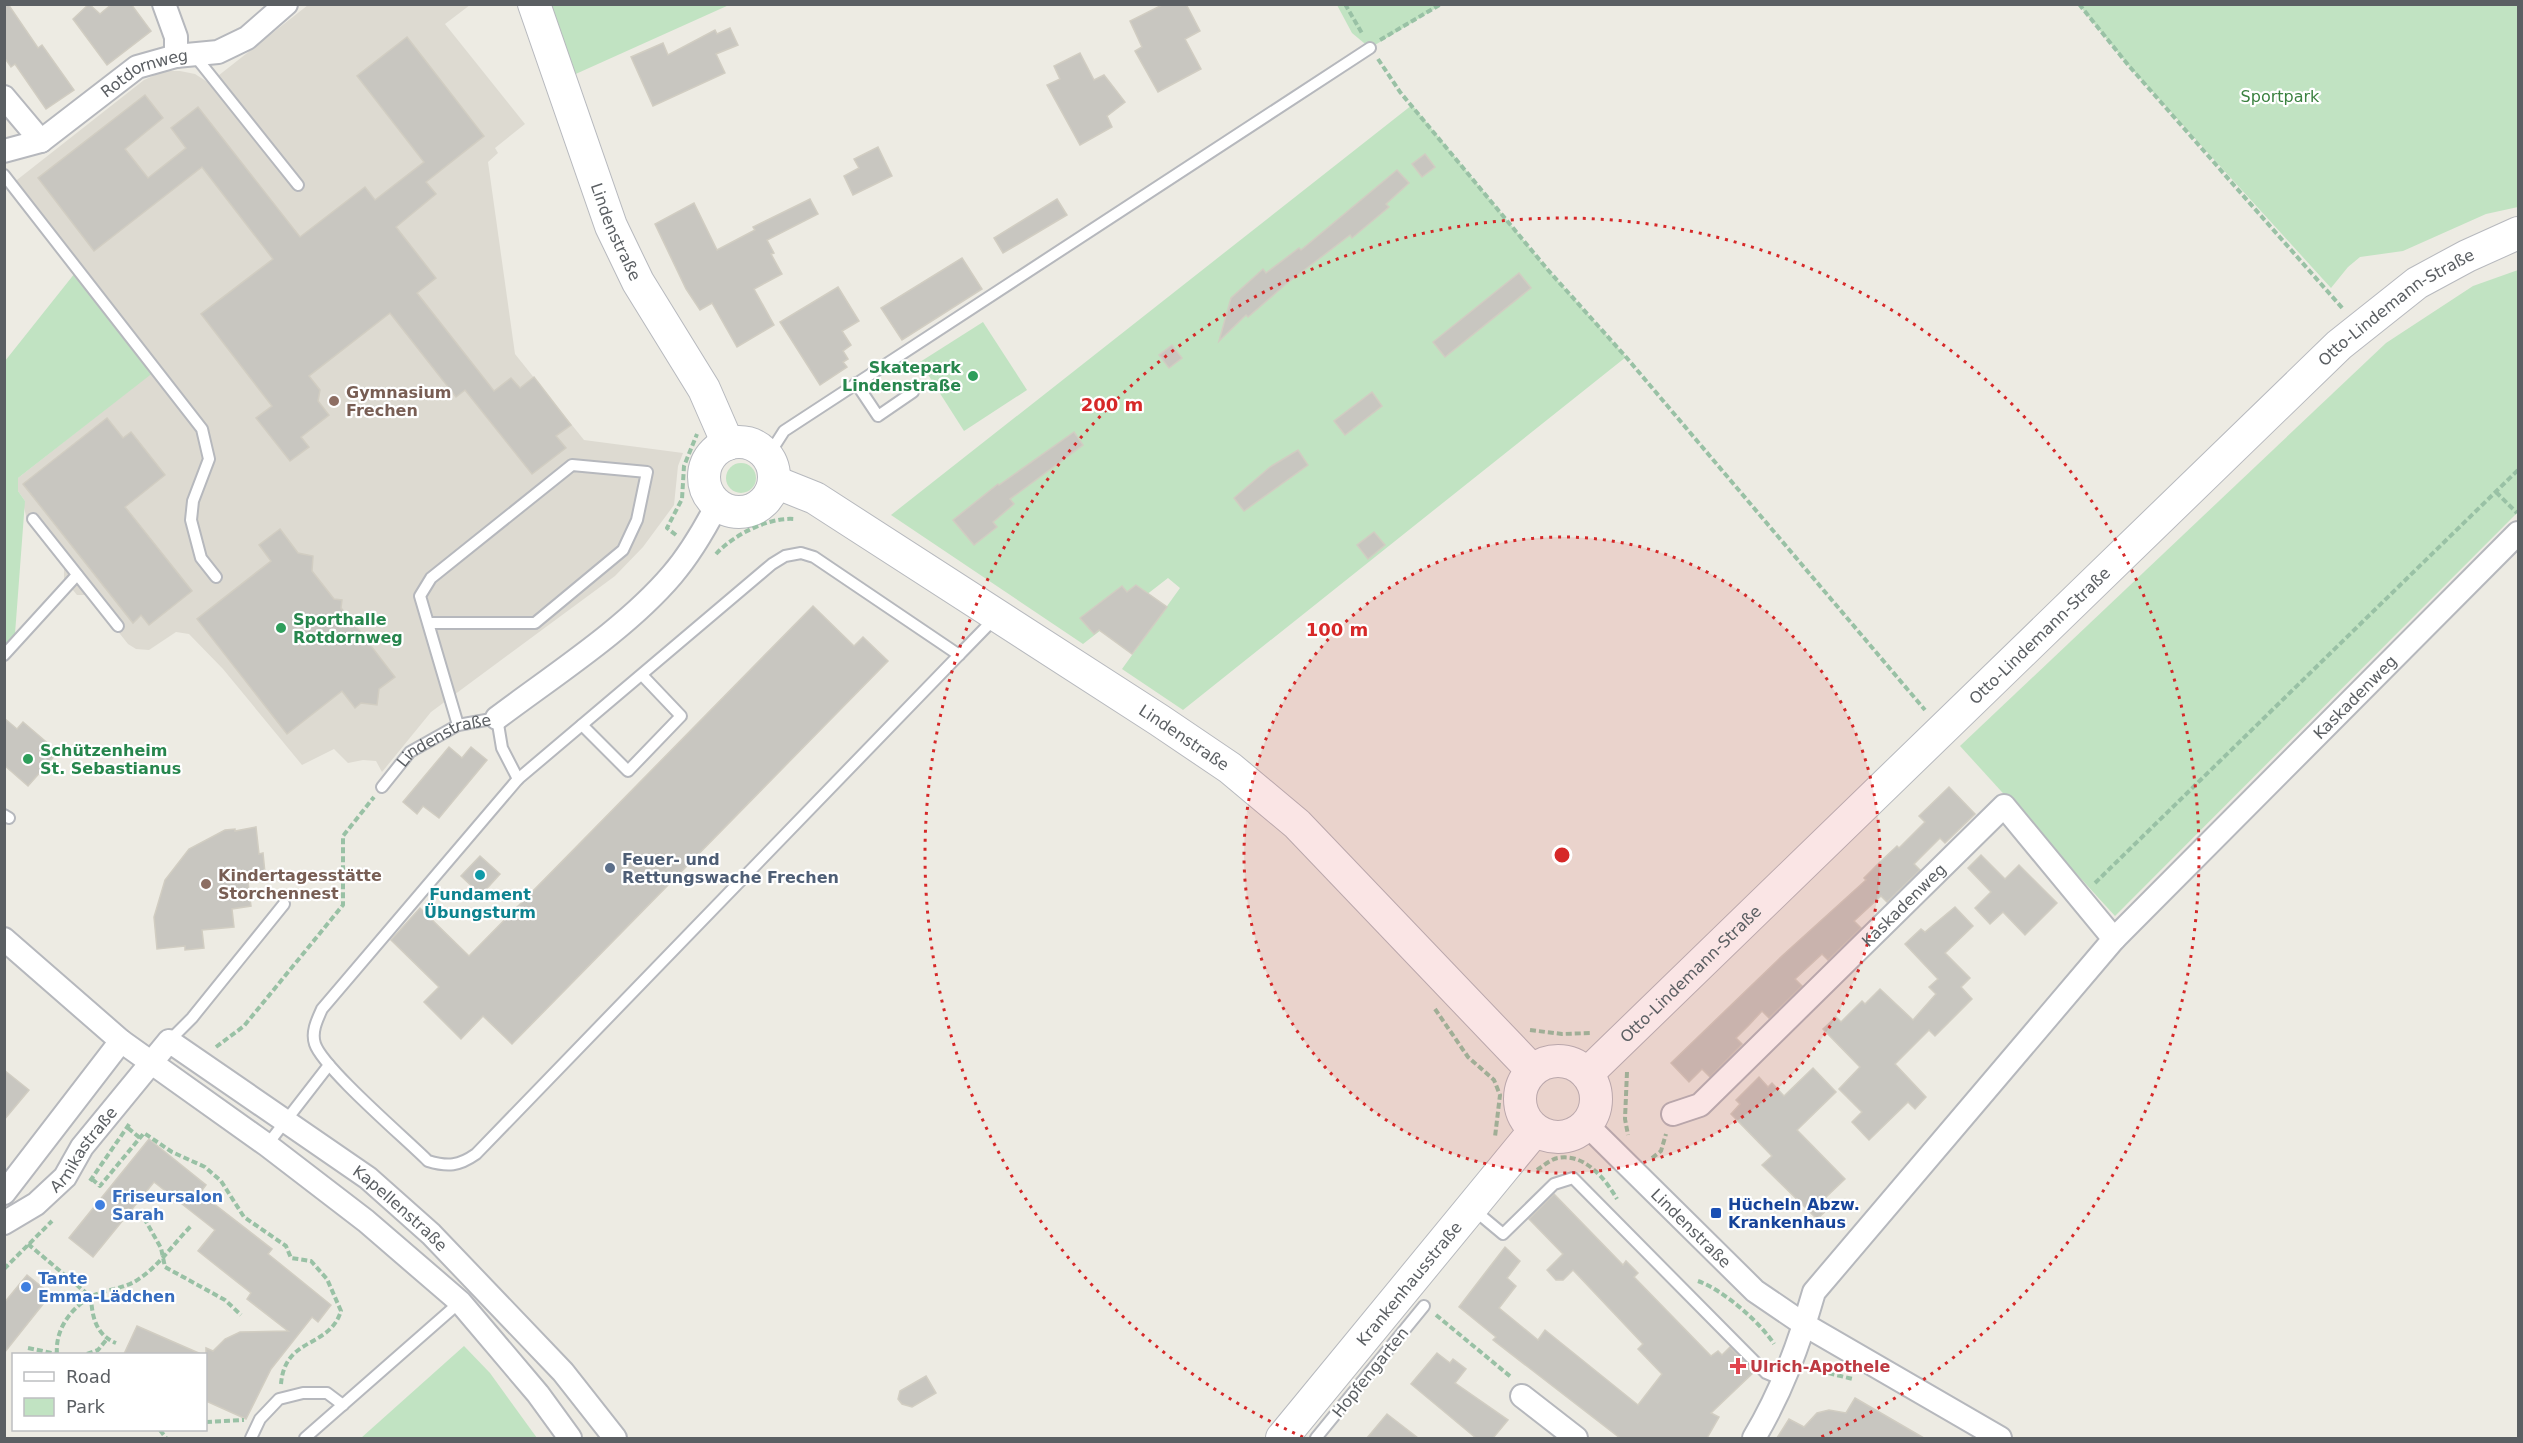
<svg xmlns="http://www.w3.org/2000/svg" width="2523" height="1443" font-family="'DejaVu Sans',sans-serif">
  <rect width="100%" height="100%" fill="#edebe3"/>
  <!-- education -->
  <path fill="#dddad1" d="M308,5H470L445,24L525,124L495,148L498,153L488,162L515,354L584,440L683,453L678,466L674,505L643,547L615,576L431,712L382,772L376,761L363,760L348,763L334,749L302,765L223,669L189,634L176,632L149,650L136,649L128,644L89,595H77L64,579V568L27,520L23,503L25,501L18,491V478L153,372L8,187L144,80L164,71H180L195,74L209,83Z"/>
  <!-- green -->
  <g fill="#c1e3c2">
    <path d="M544,5H729L569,77Z"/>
    <path d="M1337,5H1441L1370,48L1352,33Z"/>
    <path d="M2079,5H2518V207L2486,214L2403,251L2360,257L2348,267L2331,288L2129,66Z"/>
    <path d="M1412,105L1548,270L1626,357L1183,710L1122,669L1180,588L1168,578L1083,644L891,515Z"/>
    <path d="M2518,270V512L2115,916L1960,746L2386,343L2473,286Z"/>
    <path d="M75,273L154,372L18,478V491L25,501L15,634L5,649V361Z"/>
    <path d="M983,322L1027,390L964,431L920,362Z"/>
    <circle cx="741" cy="478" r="15"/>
    <path d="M464,1346L490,1373L537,1438H361Z"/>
  </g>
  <!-- building -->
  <g fill="#c8c6c0" stroke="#d1cdc2" stroke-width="1.5">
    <path d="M4,4H8L38,48L42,45L74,90L46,109L15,64L11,67L4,57Z"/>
    <path d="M89,4L100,14L112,4H131L151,31L107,65L73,19Z"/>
    <path d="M1164,4H1186L1200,31L1185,39L1201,69L1158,92L1135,51L1142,47L1130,21Z"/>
    <path d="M730,28L738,45L716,54L725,73L653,106L631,57L663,43L668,55L715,30L717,34Z"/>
    <path d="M407,37L484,136L426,182L436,194L396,227L436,278L417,293L494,391L511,378L520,388L534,377L571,425L556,436L566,448L532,474L465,390L456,397L390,313L309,376L320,390L318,401L329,415L301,437L309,447L290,461L256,418L272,406L201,314L273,259L202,167L94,251L38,178L145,95L163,118L125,149L148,178L186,148L171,128L198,107L300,237L365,187L375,200L424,162L357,76Z"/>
    <path d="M1080,53L1094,80L1104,75L1125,102L1107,116L1112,127L1080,145L1047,85L1060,79L1054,66Z"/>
    <path d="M878,147L892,176L853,195L844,176L859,168L854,159Z"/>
    <path d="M1425,154L1435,167L1422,177L1412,164Z"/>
    <path d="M1397,170L1409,183L1386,204L1389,207L1352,238L1350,235L1286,284L1248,317L1246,315L1219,341L1231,298L1263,269L1266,273L1299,248L1301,250Z"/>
    <path d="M810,199L818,214L767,240L774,253L771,254L782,274L754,289L774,325L737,347L712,303L700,310L686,289L655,224L694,203L717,250L755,230L753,227Z"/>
    <path d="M1057,199L1067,215L1003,253L994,238Z"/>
    <path d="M962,258L982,289L902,340L881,308Z"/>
    <path d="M1519,273L1531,288L1445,357L1433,342Z"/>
    <path d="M838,287L859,321L842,331L851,345L843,351L848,359L843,362L847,367L820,385L780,322Z"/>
    <path d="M1172,345L1182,358L1169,368L1159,355Z"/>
    <path d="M1372,392L1382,406L1345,435L1334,421Z"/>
    <path d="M107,418L123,438L131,432L165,475L125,507L192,591L149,625L141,615L133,623L23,484Z"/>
    <path d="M1074,432L1083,445L1010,499L1014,504L993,522L997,527L974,545L953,520L998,484L999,485Z"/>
    <path d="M1298,450L1308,465L1244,511L1234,498L1270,467Z"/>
    <path d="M280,529L298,553L313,556L312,571L334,599L342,600L341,608L364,636L372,638L371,646L395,677L379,689L377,705L361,703L355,708L342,691L287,734L197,619L271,561L259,545Z"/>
    <path d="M1374,532L1385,545L1368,559L1357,545Z"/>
    <path d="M1136,585L1167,607L1132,654L1099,630L1094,634L1080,618L1122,586L1127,592Z"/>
    <path d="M813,606L854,646L863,637L888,661L512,1044L483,1016L461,1039L424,1002L439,987L391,940L420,908L469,956Z"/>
    <path d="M4,718L17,729L23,722L58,752L28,786L4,765Z"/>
    <path d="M449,747L462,758L471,747L487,760L439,818L423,806L417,814L403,802Z"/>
    <path d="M1949,787L1975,814L1945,843L1940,838L1914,864L1920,870L1887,902L1881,896L1854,921L1861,928L1828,960L1822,954L1795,979L1802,986L1769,1018L1762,1011L1749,1025L1736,1038L1742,1044L1710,1077L1702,1069L1689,1082L1671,1063L1782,956L1866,880L1864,878L1880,862L1897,846L1899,848L1925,822L1919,816Z"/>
    <path d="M256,827L259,854L263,853L265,873L247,874L251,906L232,909L234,927L202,930L204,948L185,950V946L157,949L154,917L165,880L189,849L225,830L235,829V831Z"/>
    <path d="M1981,855L2005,879L2019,865L2057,903L2025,935L2003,912L1990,924L1975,908L1991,892L1968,868Z"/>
    <path d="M480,856L500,874L481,895L461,876Z"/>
    <path d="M1955,907L1973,926L1945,953L1970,978L1961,987L1972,999L1935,1036L1929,1030L1895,1064L1926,1097L1915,1109L1908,1102L1869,1140L1852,1122L1862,1112L1839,1089L1860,1067L1823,1029L1836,1017L1841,1022L1862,1001L1865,1004L1880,989L1913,1020L1936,994L1929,987L1938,979L1905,944L1921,929L1925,932Z"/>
    <path d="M1813,1068L1836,1092L1797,1130L1845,1179L1823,1200L1830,1207L1817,1219L1762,1165L1772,1156L1731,1114L1740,1104L1736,1100L1759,1077L1768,1087L1772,1083L1784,1096Z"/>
    <path d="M4,1070L29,1090L4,1120Z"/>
    <path d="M149,1139L206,1185L200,1193L272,1249L268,1254L331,1305L318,1322L312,1317L271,1369L246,1419L206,1401V1348L213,1351L225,1339L240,1332L288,1331L247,1299L251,1293L198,1251L215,1230L154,1182L93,1257L69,1238Z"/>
    <path d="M1554,1194L1623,1265L1626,1261L1638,1273L1634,1277L1711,1356L1718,1351L1722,1355L1730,1347L1754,1372L1711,1413L1719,1417L1707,1438H1620L1493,1340L1496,1337L1459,1307L1505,1247L1520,1261L1507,1278L1516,1286L1499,1308L1538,1340L1545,1330L1638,1405L1662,1374L1638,1349L1643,1344L1573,1270L1563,1280H1556L1547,1270L1563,1254L1529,1219Z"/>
    <path d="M27,1275L51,1294L4,1353V1303Z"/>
    <path d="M137,1326L201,1354H124Z"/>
    <path d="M1437,1353L1450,1363L1453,1359L1466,1369L1455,1383L1508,1420L1493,1438H1476L1411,1384Z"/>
    <path d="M926,1376L936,1393L912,1407L902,1404L898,1399L900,1391Z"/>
    <path d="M1855,1398L1924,1438H1777L1789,1419L1804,1427L1817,1413L1829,1410L1846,1413Z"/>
    <path d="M1387,1414L1418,1438H1367Z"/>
  </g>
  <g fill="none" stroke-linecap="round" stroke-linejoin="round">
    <!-- lane casing -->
    <g stroke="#b6b8bd" stroke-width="14">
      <g id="lane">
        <path d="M195,56L298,185"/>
        <path d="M4,175L202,429L209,459L193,501L191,520L201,558L216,577"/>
        <path d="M856,383L878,416L913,392"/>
        <path d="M768,456L784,431L1370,48"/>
        <path d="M33,519L118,626"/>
        <path d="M801,553L814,557L959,655L476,1154C459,1166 448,1167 428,1161C406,1139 323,1068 315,1044C311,1032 317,1020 322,1009L518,779L772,564L785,556Z"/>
        <path d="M429,623H535L623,550L637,520L647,472L572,465L431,578L420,596L458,725"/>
        <path d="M4,655L77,575"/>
        <path d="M959,655L995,618"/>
        <path d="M582,725L628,771L681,716L642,675"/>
        <path id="s1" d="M382,787L410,752L458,725L497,718L502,748L518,779"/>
        <path d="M4,815L9,818"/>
        <path d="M169,1041L192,1018L284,904"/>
        <path d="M267,1145L329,1065"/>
        <path d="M1473,1209L1503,1234L1554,1184L1573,1178L1766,1373L1785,1381"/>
        <path d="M251,1438L260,1419L279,1399L303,1393H327L343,1405"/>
        <path d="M305,1438L460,1302"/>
        <path d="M1316,1438L1424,1306"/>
      </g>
    </g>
    <!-- street casing -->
    <g stroke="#b6b8bd" stroke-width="26">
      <g id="street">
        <path d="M164,4L176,37V56"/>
        <path d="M4,97L41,141"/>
        <path id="s2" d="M4,151L41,141L137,67L176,56L218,52L247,38L286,4"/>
        <path d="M497,718C554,675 626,629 672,575C690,554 704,530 717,505"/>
        <path d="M4,939L121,1041L267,1145L366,1221L460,1302L538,1394L570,1438"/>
        <path id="s3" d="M1673,1114L1700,1105L2004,806L2114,939"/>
        <path id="s4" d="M1586,1124L1755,1291L1805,1325L2000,1438"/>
        <path d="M4,1193L121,1041"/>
        <path id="s5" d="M4,1223L36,1204L65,1177L82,1147L169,1041L368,1178L431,1234L563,1372L615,1438"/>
        <path d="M1522,1396L1576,1438"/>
        <path id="s6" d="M1754,1438C1782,1391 1799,1344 1814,1292L2114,939L2518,533"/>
      </g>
    </g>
    <!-- secondary casing -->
    <g stroke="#b7b9be" stroke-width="34">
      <g id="secondary">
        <path id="s7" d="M534,4L611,226L638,282L704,389L728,444"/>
        <circle cx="739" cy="477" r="35"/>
        <path id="s8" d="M775,482L815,498L1159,720L1230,768L1297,824L1532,1070"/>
        <circle cx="1558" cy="1099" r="38"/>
        <path id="s9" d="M1587,1074L2339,345L2417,283L2467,256L2518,233"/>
        <path id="s10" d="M1282,1438L1535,1130"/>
      </g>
    </g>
    <!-- path -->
    <g stroke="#99c1a5" stroke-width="4" stroke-dasharray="6 3" stroke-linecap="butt">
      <path d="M1345,4L1363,35"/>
      <path d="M2079,4L2129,66L2344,310"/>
      <path d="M1380,40L1441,4"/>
      <path d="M1378,59L1400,92L1548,270L1626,357L1925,710"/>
      <path d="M2496,492L2517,513"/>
      <path d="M676,535L667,528L682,499L684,466L697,434"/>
      <path d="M716,554C733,535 769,517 794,519"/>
      <path d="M2095,883L2518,470"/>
      <path d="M1435,1009L1468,1057L1494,1080L1500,1095L1495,1137"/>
      <path d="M1530,1030L1562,1034L1592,1033"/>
      <path d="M216,1047L244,1026L343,905V836L374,797"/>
      <path d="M1627,1072L1625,1119L1628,1135"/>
      <path d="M128,1128L140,1138"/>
      <path d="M1652,1158L1661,1151L1666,1134"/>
      <path d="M1537,1170C1543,1166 1551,1159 1558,1158C1584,1153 1605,1178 1617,1199"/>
      <path d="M92,1179L100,1186L144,1133L172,1152L205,1167L221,1181L244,1217L286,1246L291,1258L311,1261L327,1279L341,1311C329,1349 285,1336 281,1384"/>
      <path d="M90,1181L130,1123"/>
      <path d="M144,1218L161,1248L165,1267L225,1300L241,1315"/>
      <path d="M28,1244L91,1297C92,1317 96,1335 116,1343"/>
      <path d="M4,1269L52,1221"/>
      <path d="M1698,1281C1723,1290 1760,1322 1774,1344"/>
      <path d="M1436,1315L1511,1377"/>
      <path d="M28,1348L57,1354"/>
      <path d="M57,1354C55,1331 69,1310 90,1297C104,1290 121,1289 134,1282C157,1269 173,1244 191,1226"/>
      <path d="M87,1354L98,1350L107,1339"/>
      <path d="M1811,1369L1853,1379"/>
      <path d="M206,1422L244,1420"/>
      <path d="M160,1430L166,1438"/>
    </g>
    <!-- lane -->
    <use href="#lane" stroke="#fff" stroke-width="10"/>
    <!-- street -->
    <use href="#street" stroke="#fff" stroke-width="22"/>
    <!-- secondary -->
    <use href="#secondary" stroke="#fff" stroke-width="32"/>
  </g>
  <!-- distance rings -->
  <circle cx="1562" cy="855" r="318" fill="#d62828" fill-opacity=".12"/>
  <g fill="none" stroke="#d62828" stroke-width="3" stroke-dasharray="3 6">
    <circle cx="1562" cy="855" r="318"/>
    <path d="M1303 1437A637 637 0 1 1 1821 1437"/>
  </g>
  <!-- markers -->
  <g fill="#2e9e5b" stroke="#fff" stroke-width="2">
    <circle cx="973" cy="376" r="6"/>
    <circle cx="281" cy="628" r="6"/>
    <circle cx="28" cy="759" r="6"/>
  </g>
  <g fill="#8d6e63" stroke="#fff" stroke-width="2">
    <circle cx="334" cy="401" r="6"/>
    <circle cx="206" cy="884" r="6"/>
  </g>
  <circle fill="#5c6f8a" stroke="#fff" stroke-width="2" cx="610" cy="868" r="6"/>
  <circle fill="#0f9aa8" stroke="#fff" stroke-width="2" cx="480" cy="875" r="6"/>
  <g fill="#3f7fe0" stroke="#fff" stroke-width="2">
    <circle cx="100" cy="1205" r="6"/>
    <circle cx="26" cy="1287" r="6"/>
  </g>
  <rect fill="#1a4fb4" stroke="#fff" stroke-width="2" x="1710" y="1207" width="12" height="12" rx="3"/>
  <path fill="#e0444e" stroke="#fff" stroke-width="2" d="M1735 1357h6v6h6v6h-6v6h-6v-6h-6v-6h6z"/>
  <g text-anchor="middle" stroke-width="4.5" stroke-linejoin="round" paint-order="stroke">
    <!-- street labels -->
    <g font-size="16" fill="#5b5f63" stroke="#fff">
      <text dy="6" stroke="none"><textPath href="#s2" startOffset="164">Rotdornweg</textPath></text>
      <text dy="6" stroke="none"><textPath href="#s7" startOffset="242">Lindenstraße</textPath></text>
      <text dy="6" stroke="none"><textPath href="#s9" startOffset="1116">Otto-Lindemann-Straße</textPath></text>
      <text dy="6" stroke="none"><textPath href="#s9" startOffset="630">Otto-Lindemann-Straße</textPath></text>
      <text dy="6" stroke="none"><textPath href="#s6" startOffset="963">Kaskadenweg</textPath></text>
      <text dy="6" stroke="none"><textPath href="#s8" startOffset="483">Lindenstraße</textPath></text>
      <text dy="6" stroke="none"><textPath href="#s1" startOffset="81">Lindenstraße</textPath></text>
      <text dy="6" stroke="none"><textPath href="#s3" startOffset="314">Kaskadenweg</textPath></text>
      <text dy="6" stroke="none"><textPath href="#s9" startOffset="144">Otto-Lindemann-Straße</textPath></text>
      <text dy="6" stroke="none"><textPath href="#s5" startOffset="110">Arnikastraße</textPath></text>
      <text dy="6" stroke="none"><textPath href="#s5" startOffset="534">Kapellenstraße</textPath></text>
      <text dy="6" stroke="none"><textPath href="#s4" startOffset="148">Lindenstraße</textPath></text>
      <text dy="6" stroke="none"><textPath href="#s10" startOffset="200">Krankenhausstraße</textPath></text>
      <text transform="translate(1370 1372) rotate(-51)" y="6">Hopfengarten</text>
    </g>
    <!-- park labels -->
    <g font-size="16" fill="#3b8240" stroke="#fff">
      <text x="2280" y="102">Sportpark</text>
    </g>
    <!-- leisure labels -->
    <g font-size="16" font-weight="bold" fill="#27864d" stroke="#fff" text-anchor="start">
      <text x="961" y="373" text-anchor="end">Skatepark<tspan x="961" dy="18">Lindenstraße</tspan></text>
      <text x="293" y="625">Sporthalle<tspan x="293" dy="18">Rotdornweg</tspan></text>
      <text x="40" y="756">Schützenheim<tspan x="40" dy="18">St. Sebastianus</tspan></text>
    </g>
    <!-- education labels -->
    <g font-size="16" font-weight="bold" fill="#785e54" stroke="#fff" text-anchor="start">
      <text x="346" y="398">Gymnasium<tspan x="346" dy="18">Frechen</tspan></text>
      <text x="218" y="881">Kindertagesstätte<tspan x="218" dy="18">Storchennest</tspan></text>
    </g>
    <!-- service labels -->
    <g font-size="16" font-weight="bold" fill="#4e5e75" stroke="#fff" text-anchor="start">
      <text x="622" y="865">Feuer- und<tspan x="622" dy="18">Rettungswache Frechen</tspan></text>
    </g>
    <!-- culture labels -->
    <g font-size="16" font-weight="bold" fill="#0d838f" stroke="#fff">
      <text x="480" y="900">Fundament<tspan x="480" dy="18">Übungsturm</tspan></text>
    </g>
    <!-- shop labels -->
    <g font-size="16" font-weight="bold" fill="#366cbe" stroke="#fff" text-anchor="start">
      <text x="112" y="1202">Friseursalon<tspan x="112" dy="18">Sarah</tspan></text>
      <text x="38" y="1284">Tante<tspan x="38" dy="18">Emma-Lädchen</tspan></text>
    </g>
    <!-- transit labels -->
    <g font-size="16" font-weight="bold" fill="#164399" stroke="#fff" text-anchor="start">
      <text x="1728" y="1210">Hücheln Abzw.<tspan x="1728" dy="18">Krankenhaus</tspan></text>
    </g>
    <!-- health labels -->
    <g font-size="16" font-weight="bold" fill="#be3a42" stroke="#fff" text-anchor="start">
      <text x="1750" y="1372">Ulrich-Apothele</text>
    </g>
  </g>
  <circle cx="1562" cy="855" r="9" fill="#d62828" stroke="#fff" stroke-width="3"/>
  <g font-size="18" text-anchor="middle" font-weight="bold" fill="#d62828" stroke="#fff" stroke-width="4.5" stroke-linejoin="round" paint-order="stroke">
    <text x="1112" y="411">200 m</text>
    <text x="1337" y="636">100 m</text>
  </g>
  <!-- border -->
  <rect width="2523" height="1443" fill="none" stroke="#5b5f63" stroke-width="12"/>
  <!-- legend -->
  <rect x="12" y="1353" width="195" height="78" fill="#ffffff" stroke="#bdbfc1" stroke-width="1.5"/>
  <rect x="24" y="1372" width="30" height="9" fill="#ffffff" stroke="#bdbfc1" stroke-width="1.5"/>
  <text x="66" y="1383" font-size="18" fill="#5b5f63">Road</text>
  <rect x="24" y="1398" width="30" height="18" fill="#c1e3c2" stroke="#bdbfc1" stroke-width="1.5"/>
  <text x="66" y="1413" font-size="18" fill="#5b5f63">Park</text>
</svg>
